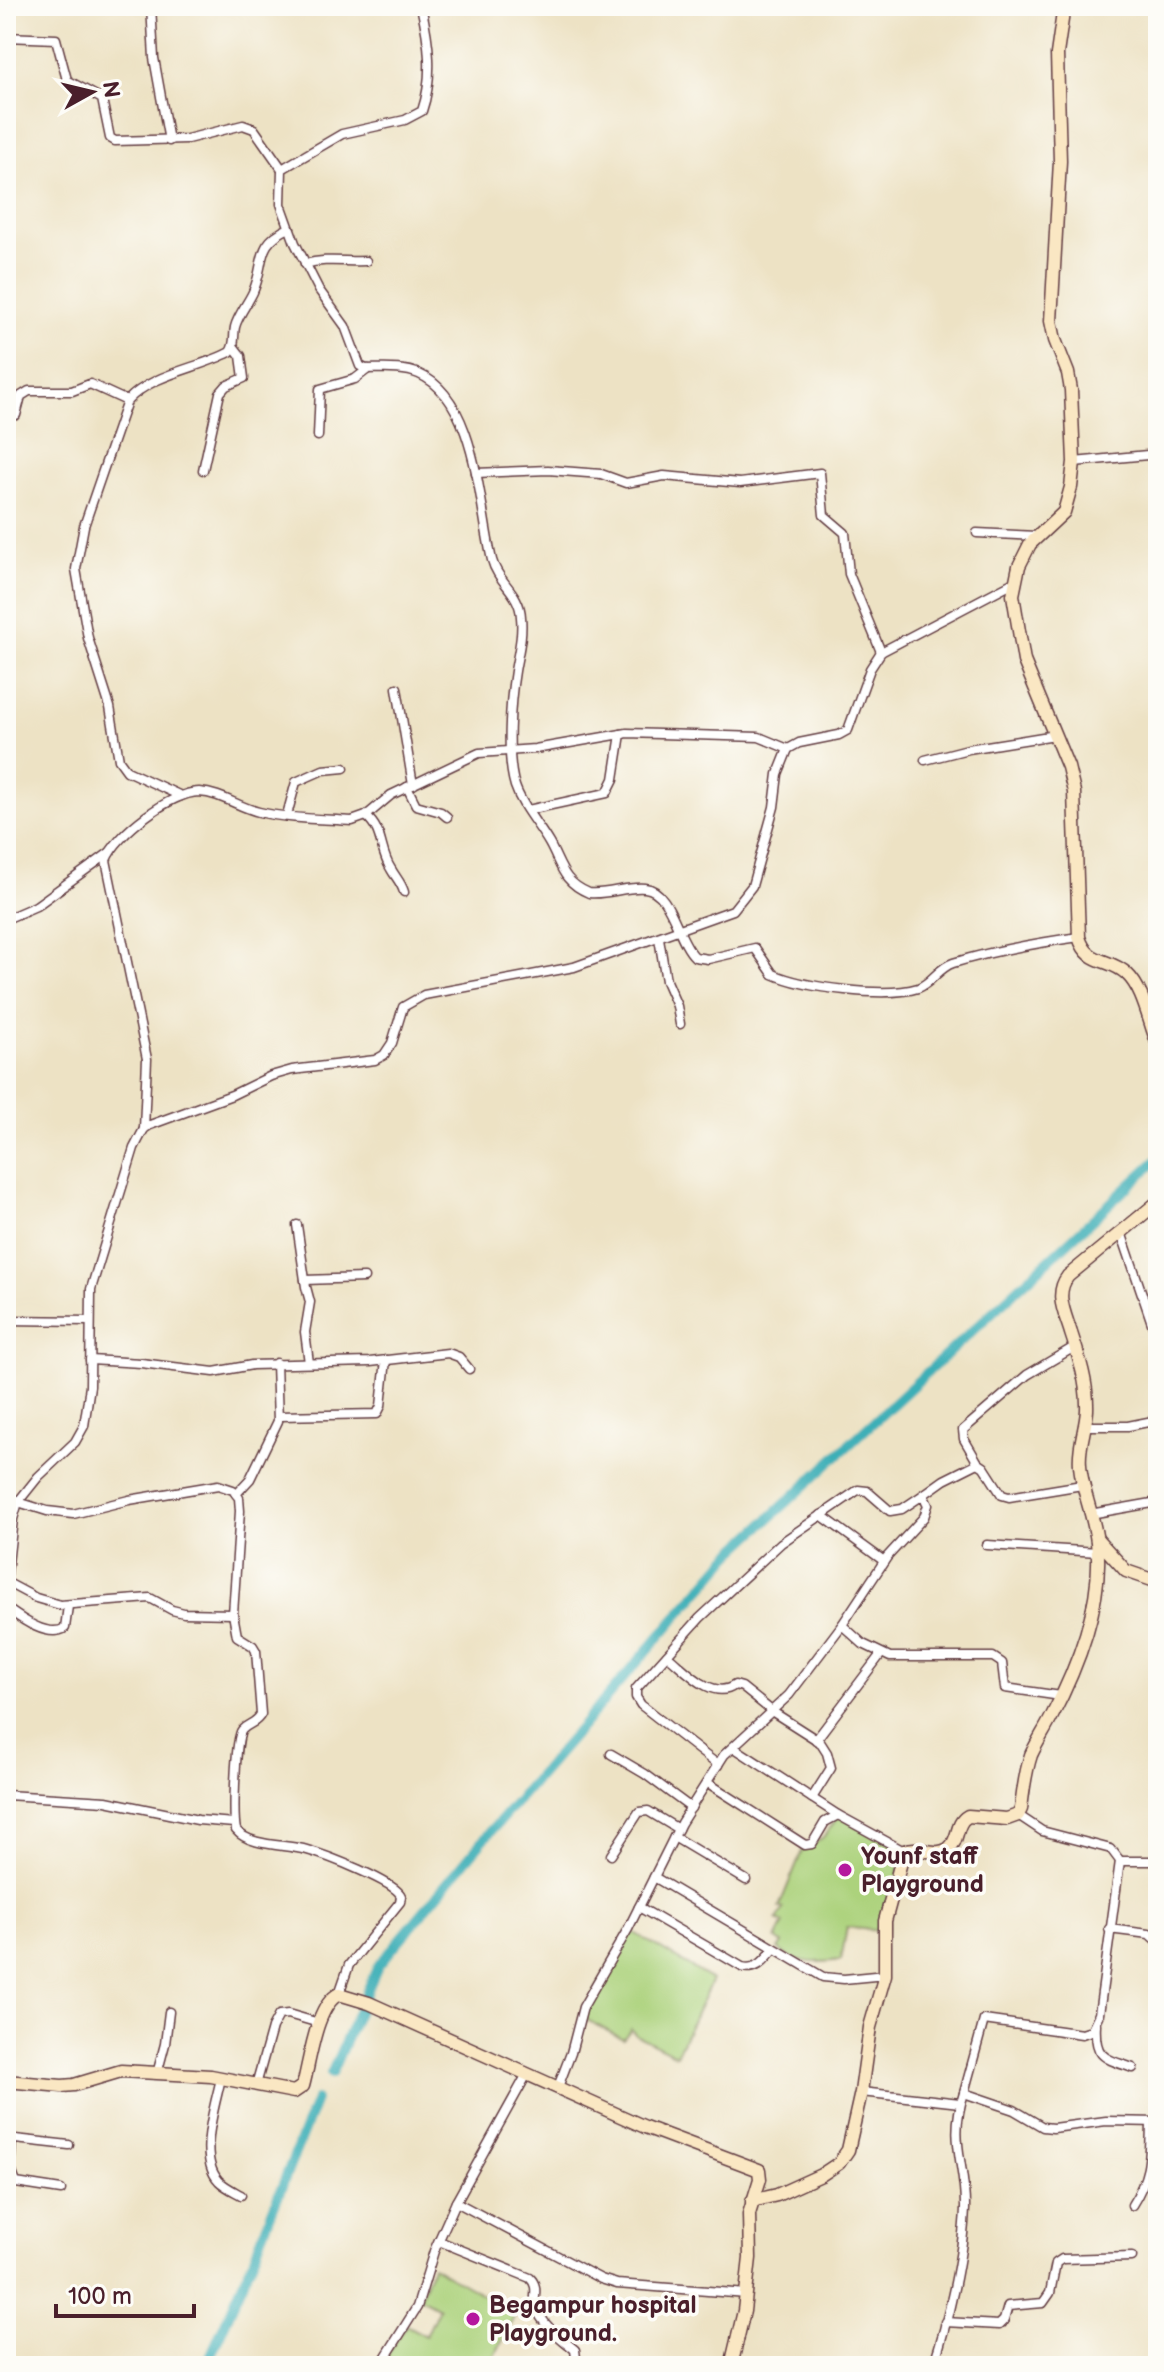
<svg xmlns="http://www.w3.org/2000/svg" width="1164" height="2372" font-family="'Balsamiq Sans',sans-serif">
  <rect width="100%" height="100%" fill="#fdfcf7"/>
  <filter id="ink" filterUnits="userSpaceOnUse"><feTurbulence type="fractalNoise" baseFrequency=".0125" numOctaves="2"/><feDisplacementMap in="SourceGraphic" scale="16" xChannelSelector="R" yChannelSelector="G"/><feConvolveMatrix kernelMatrix="1 2 1 2 8 2 1 2 1" color-interpolation-filters="sRGB"/></filter>
  <filter id="wash" filterUnits="userSpaceOnUse"><feTurbulence type="fractalNoise" baseFrequency=".006" numOctaves="4" result="noise"/><feDisplacementMap in="SourceGraphic" scale="32" xChannelSelector="R" yChannelSelector="G"/><feGaussianBlur stdDeviation="1.8" result="paint"/><feColorMatrix in="noise" values="0 0 0 0 0 0 0 0 0 0 0 0 0 0 0 0 0 1.4 0 .05"/><feComposite in="paint" operator="in"/></filter>
  <g filter="url(#wash)">
    <rect width="100%" height="100%" fill="#ede2c4"/>
    <!-- pitch -->
    <g fill="#acd27c" stroke="#7b7854" stroke-width="2">
      <path d="M839,1815L903,1850L886,1932L847,1927L841,1960C818,1963 796,1965 778,1949L782,1943L776,1939L784,1923L777,1920L783,1909L779,1907L804,1846C821,1846 830,1828 839,1815Z"/>
      <path d="M628,1929L712,1980L676,2055L636,2035L631,2029L623,2039L581,2017Z"/>
      <path d="M432,2266L516,2313L490,2366H380L406,2325L426,2336L439,2308L420,2298Z"/>
    </g>
    <g fill="none" stroke-linecap="round" stroke-linejoin="round">
      <!-- canal -->
      <g stroke="#3eafb7" stroke-width="10">
        <path d="M331,2074L378,1966L479,1845L731,1554L1158,1159"/>
        <path d="M206,2366L252,2262L316,2100"/>
      </g>
    </g>
  </g>
  <g filter="url(#ink)">
    <g fill="none" stroke-linecap="round" stroke-linejoin="round">
      <!-- street casing -->
      <g stroke="#623c42" stroke-width="11">
        <g id="street">
          <path d="M151,6L154,58L169,141"/>
          <path d="M421,6C429,41 434,76 422,111L405,120L342,134L282,169L281,204L295,243L319,290L345,326L360,366L366,369C383,369 403,367 419,374C477,399 479,507 492,560C498,583 520,592 521,617C523,636 518,653 515,671C510,701 506,757 515,786C522,807 538,824 549,843C561,864 562,882 589,893C608,895 626,886 645,888C671,890 677,940 695,957L708,959L755,948L773,974C804,988 886,998 918,988C932,983 938,968 953,963C995,950 1036,943 1079,937"/>
          <path d="M6,37L56,39L67,80L102,99L110,138L115,141L187,139L243,125L254,129L282,169"/>
          <path d="M305,264C325,258 345,262 366,261"/>
          <path d="M6,417L16,415L21,396L29,391H72L90,384L127,401"/>
          <path d="M318,436L320,389L355,379L368,369"/>
          <path d="M1074,462L1158,454"/>
          <path d="M203,470L220,393L226,386L244,378L241,356L234,347"/>
          <path d="M476,473L548,470L601,474L626,483L664,476L740,483L820,473L824,515L845,533L849,574L881,652"/>
          <path d="M977,533L1036,536"/>
          <path d="M397,688L413,785"/>
          <path d="M925,760L968,749L1055,735"/>
          <path d="M407,787L416,805L441,812L447,817"/>
          <path d="M181,796L127,771L119,760L110,707L88,638L76,569L84,526L127,401C153,373 198,369 230,352C236,343 233,336 235,327C238,315 248,303 253,292C266,263 254,244 289,228"/>
          <path d="M528,810L607,793L614,779L621,734"/>
          <path d="M287,815L296,782L323,770L344,768"/>
          <path d="M366,816C384,831 379,851 391,869C396,878 401,882 404,892"/>
          <path d="M6,919L36,906L109,853"/>
          <path d="M659,938L666,981L677,1006L680,1024"/>
          <path d="M144,1129L147,1059L106,860C116,834 172,792 199,792C221,793 238,807 259,812C288,819 322,819 352,821L366,816L391,795L479,753L535,749L627,733L759,737L788,749"/>
          <path d="M297,1225L306,1287L310,1302L305,1332L309,1363"/>
          <path d="M1121,1232L1158,1341"/>
          <path d="M305,1280L364,1278"/>
          <path d="M6,1320L89,1321"/>
          <path d="M90,1360L141,1363L214,1372L252,1365L370,1362L448,1353L459,1357L469,1369"/>
          <path d="M279,1416L377,1414L381,1406L386,1360"/>
          <path d="M1086,1426H1128L1158,1420"/>
          <path d="M978,1463L964,1439L963,1430L1027,1375L1076,1346"/>
          <path d="M236,1494L250,1479L278,1421L276,1363"/>
          <path d="M18,1502L47,1511L73,1514L129,1500L218,1485L233,1490L239,1498L240,1511L233,1614L237,1636L253,1646L256,1651L261,1714C256,1724 248,1723 242,1730C235,1738 233,1817 236,1830C250,1847 286,1844 307,1850C325,1855 396,1882 401,1896L400,1902L349,1965L339,1994"/>
          <path d="M1090,1514L1158,1502"/>
          <path d="M821,1515L884,1561"/>
          <path d="M987,1545L1098,1552"/>
          <path d="M6,1582L13,1519L18,1502L38,1477L75,1442L84,1426L90,1386L91,1289L134,1148L144,1129L150,1125L232,1095L271,1076L292,1070L375,1060L384,1055L392,1043L403,1007L424,995L574,967L733,910L752,886L774,807L778,774L788,749L799,743L839,735L848,730L870,669L881,652L1014,582"/>
          <path d="M6,1582L36,1598L60,1605L150,1598L172,1610L184,1613L233,1614"/>
          <path d="M6,1608C20,1618 48,1639 65,1628L68,1606"/>
          <path d="M842,1625L863,1644L890,1657H993L1002,1663L1005,1688L1061,1696"/>
          <path d="M667,1655C685,1669 712,1702 735,1685L742,1687L773,1712L820,1742L827,1753L831,1768L812,1798"/>
          <path d="M816,1740L881,1654"/>
          <path d="M733,1747L838,1815"/>
          <path d="M611,1754L645,1774L691,1808"/>
          <path d="M718,1765L641,1705L636,1697V1689L700,1618L781,1543L858,1490L867,1491L890,1511L902,1509L923,1495"/>
          <path d="M708,1783L805,1845L812,1844L825,1822L838,1815L904,1851"/>
          <path d="M6,1795L106,1801L198,1820L234,1823"/>
          <path d="M1018,1815L1042,1831L1111,1849L1120,1861L1099,2014L1091,2031L1082,2034L984,2020L964,2093L1014,2110L1043,2127L1053,2128L1106,2121L1158,2122"/>
          <path d="M674,1837L746,1880"/>
          <path d="M611,1855L639,1812L648,1811L678,1829"/>
          <path d="M1120,1861H1158"/>
          <path d="M654,1877L823,1977L844,1979L885,1975"/>
          <path d="M639,1907L742,1967C758,1971 765,1959 774,1949"/>
          <path d="M1109,1929L1149,1934L1158,1942"/>
          <path d="M1096,2024C1094,2058 1104,2058 1133,2068"/>
          <path d="M157,2074L165,2044L169,2012"/>
          <path d="M221,2078C215,2107 197,2158 219,2181C225,2187 234,2191 241,2195"/>
          <path d="M256,2085L272,2028L279,2015L288,2014L319,2023"/>
          <path d="M558,2087L571,2053L583,2007L628,1929L681,1823L724,1755L789,1695L842,1625L887,1557L924,1517L928,1505L923,1495L944,1480L978,1463L984,1467L1002,1495L1009,1497L1082,1485"/>
          <path d="M861,2092L960,2103"/>
          <path d="M6,2138L69,2145"/>
          <path d="M12,2139L10,2167L16,2183L61,2190"/>
          <path d="M456,2202L601,2279L617,2284L747,2294"/>
          <path d="M1132,2205C1151,2175 1150,2158 1151,2123"/>
          <path d="M439,2241L530,2278C540,2288 532,2297 536,2308C543,2326 561,2338 575,2350L577,2366"/>
          <path d="M945,2322L999,2325L1004,2320L1008,2306L1043,2303L1050,2293L1056,2263L1062,2259L1132,2257"/>
          <path d="M380,2366L417,2307L434,2251L456,2202L527,2074"/>
          <path d="M655,2366H676"/>
          <path d="M933,2366C948,2322 963,2256 965,2209C966,2165 948,2141 964,2093"/>
        </g>
      </g>
      <!-- secondary casing -->
      <g stroke="#623c42" stroke-width="15">
        <g id="secondary">
          <path d="M1064,6L1057,54L1060,161L1051,321L1055,340L1068,373L1071,390L1074,462L1071,487L1064,512L1030,544L1019,566L1013,595L1024,661L1068,767L1074,792L1079,937C1088,966 1109,957 1127,974C1144,990 1149,1023 1158,1044"/>
          <path d="M1097,1539L1126,1571L1158,1582"/>
          <path d="M6,2081L62,2086L74,2085L121,2071L211,2076L294,2092L303,2086C310,2061 316,2005 339,1994L369,2003L645,2127L759,2170L760,2179L749,2214L750,2258L744,2311L731,2366"/>
          <path d="M752,2201L777,2195L821,2175L839,2163L848,2150L861,2092L870,2027L885,1975V1921L904,1851C918,1844 935,1858 948,1849C960,1841 954,1824 968,1816L1007,1819L1018,1815L1021,1809C1023,1791 1025,1773 1031,1755C1037,1742 1045,1730 1051,1718C1078,1666 1104,1601 1097,1542C1094,1516 1082,1491 1080,1465C1078,1446 1086,1429 1087,1410C1088,1384 1079,1357 1071,1333C1065,1313 1054,1294 1068,1276L1158,1202"/>
        </g>
      </g>
      <!-- street -->
      <use href="#street" stroke="#fff" stroke-width="8"/>
      <!-- secondary -->
      <use href="#secondary" stroke="#fae7c3" stroke-width="12"/>
    </g>
  </g>
  <!-- markers -->
  <g fill="#b5179e" stroke="#fdfcf7" stroke-width="3">
    <circle cx="845" cy="1870" r="8"/>
    <circle cx="473" cy="2319" r="8"/>
  </g>
  <g text-anchor="middle" stroke-width="7" stroke-linejoin="round" paint-order="stroke">
    <!-- poi labels -->
    <g font-size="24" font-weight="bold" fill="#4a1f2b" stroke="#fdfcf7" text-anchor="start">
      <text x="861" y="1864">Younf staff<tspan x="861" dy="28">Playground</tspan></text>
      <text x="489" y="2313">Begampur hospital<tspan x="489" dy="28">Playground.</tspan></text>
    </g>
  </g>
  <!-- margin -->
  <rect width="1164" height="2372" fill="none" stroke="#fdfcf7" stroke-width="32"/>
  <!-- north arrow -->
  <g transform="translate(92 92) rotate(82)" stroke="#fdfcf7" stroke-width="6" paint-order="stroke">
  <path d="M0-6L14 30L0 20L-14 30Z" fill="#4a1f2b"/>
  <text y="-12" font-size="22" font-weight="bold" text-anchor="middle" fill="#4a1f2b">N</text>
  </g>
  <!-- scale -->
  <path d="M56 2304v12h138v-12" fill="none" stroke="#4a1f2b" stroke-width="4"/>
  <text x="68" y="2304" font-size="24" fill="#4a1f2b" stroke="#fdfcf7" stroke-width="6" paint-order="stroke">100 m</text>
</svg>
